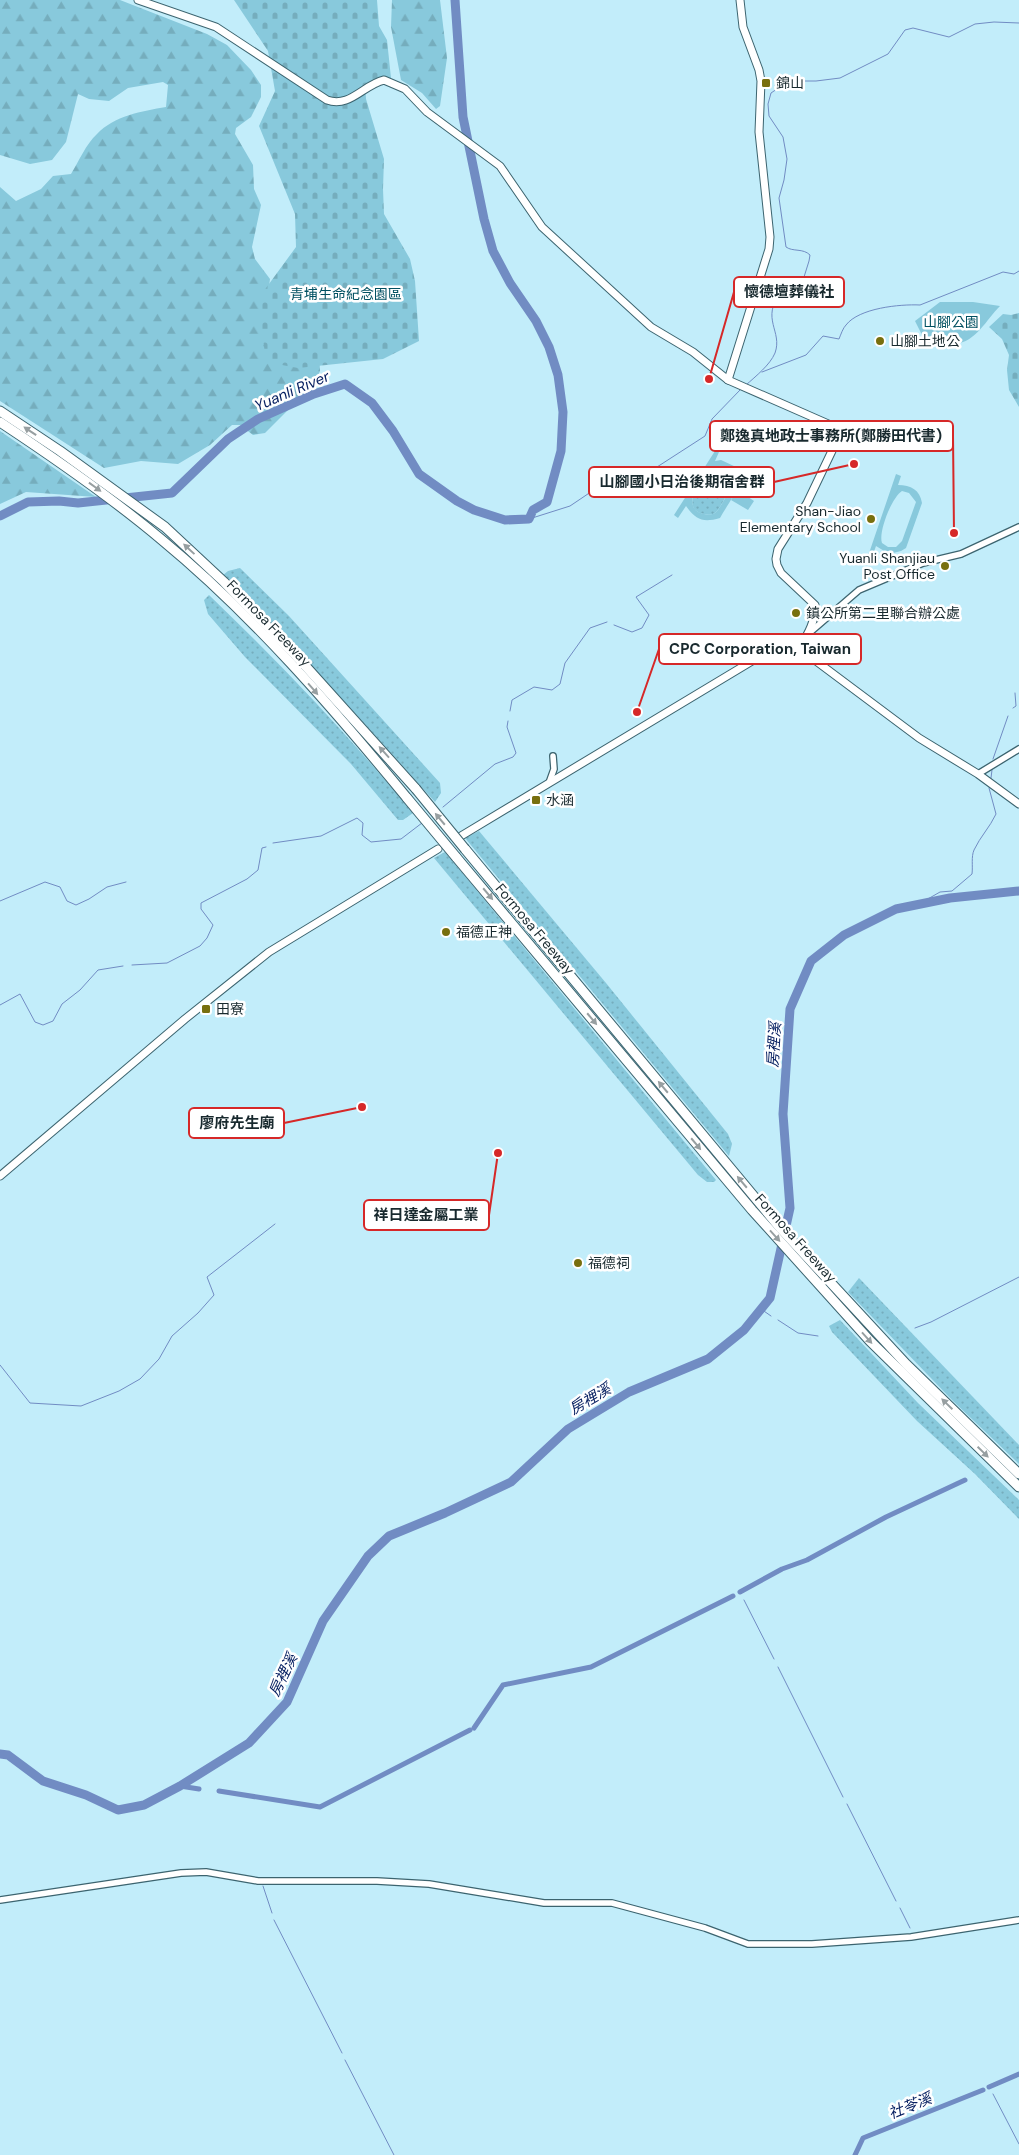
<svg xmlns="http://www.w3.org/2000/svg" width="1019" height="2155" font-family="'DM Sans','Noto Sans TC',sans-serif">
  <defs>
    <pattern id="grass-dots" width="8" height="8" patternUnits="userSpaceOnUse" patternTransform="scale(1.25)"><rect width="8" height="8" fill="#88c9dc"/><path d="M2 2h.1M6 6h.1" fill="none" stroke="#75adbd" stroke-width="1.8" stroke-linecap="round"/></pattern>
    <pattern id="forest-firs" width="22" height="20" patternUnits="userSpaceOnUse" patternTransform="scale(1.25)"><rect width="22" height="20" fill="#88c9dc"/><path d="M5 1l3.5 6h-7zM16 11l3.5 6h-7z" fill="#75adbd"/></pattern>
    <pattern id="cemetery-stones" width="16" height="16" patternUnits="userSpaceOnUse" patternTransform="scale(1.25)"><rect width="16" height="16" fill="#88c9dc"/><path d="M2 7V4a2 2 0 0 1 4 0v3zM10 15v-3a2 2 0 0 1 4 0v3z" fill="#75adbd"/></pattern>
  </defs>
  <rect width="100%" height="100%" fill="#c2edfa"/>
  <!-- grass -->
  <g fill="url(#grass-dots)">
    <path d="M715,467L728,469C735,478 734,484 728,493C724,499 720,509 715,513C712,515 708,515 704,514C678,510 702,473 715,467Z"/>
    <path d="M240,568L289,616L440,783L441,793L435,802L305,658L222,576L228,571Z"/>
    <path d="M209,595C281,664 350,737 413,813L403,820H398L351,764L245,657L208,614L204,600Z"/>
    <path d="M479,831L606,983L728,1134L732,1144L729,1156L465,838Z"/>
    <path d="M445,852L716,1180L714,1182H707L698,1175L434,858Z"/>
    <path d="M859,1278L1019,1445V1464L953,1401L848,1292Z"/>
    <path d="M840,1320L918,1403L1019,1500V1519L975,1474L917,1421L832,1332L829,1326Z"/>
  </g>
  <!-- forest -->
  <g fill="url(#forest-firs)">
    <path d="M0,0H120L207,34L227,45L251,70L261,85V97L251,117L236,128L235,134L253,165L254,189L261,205L252,247L255,259L270,279L265,316L319,351L320,371L315,383L265,433L253,435L240,425H232L210,445L178,464L141,461L104,468L0,401V187L16,201L41,189L53,176L71,174C79,161 86,144 97,134C114,116 142,111 166,107L168,85L163,82L128,88L109,101L89,99L78,94L66,142L52,160L30,164L0,155Z"/>
    <path d="M392,0H440L447,58L440,106L436,109L422,93L401,80L391,27Z"/>
    <path d="M0,431L96,497L26,492L0,504Z"/>
  </g>
  <!-- cemetery -->
  <g fill="url(#cemetery-stones)">
    <path d="M234,0H377L379,26L387,40L391,78H379L365,85L366,99L384,159L383,189L384,214L410,259L415,281L419,341L383,359L298,368L266,362L258,299L296,247L295,214L259,126L275,91L268,51Z"/>
    <path d="M1019,313V407L1009,390L1007,370L1009,355L1002,339L989,327L1003,314L1011,315Z"/>
  </g>
  <!-- park -->
  <g fill="#88c9dc" fill-rule="evenodd">
    <path d="M940,302H973L1000,306C986,320 976,342 955,344C945,345 932,339 923,337L915,321Z"/>
    <path d="M715,451L719,452L715,461L721,460L736,467C742,489 730,500 720,518C703,523 696,520 686,506L678,518L674,515ZM715,467L728,469C735,478 734,484 728,494C724,499 720,509 715,513C711,515 708,515 704,514C678,509 702,473 715,467Z"/>
    <path d="M896,474L901,476L898,485C911,485 920,490 922,503L906,548L901,551L889,554L876,546L870,563L866,562ZM902,491L909,493L916,502L902,541L896,547H888L882,543C878,532 892,497 902,491Z"/>
    <path d="M738,490L754,501L748,510L731,500Z"/>
  </g>
  <g fill="none" stroke-linecap="round" stroke-linejoin="round">
    <!-- stream -->
    <g stroke="#718cc3" stroke-width="1">
      <path d="M762,372L806,355L823,336L839,339C841,334 843,328 846,325C859,308 900,304 920,305L1003,272L1014,274L1019,271"/>
      <path d="M746,385C756,376 770,365 775,353C783,331 760,319 781,292L795,294L799,293L809,261L810,255C803,248 793,252 786,247L779,198L784,180L787,159L783,137L769,116L768,104L771,93L789,81H816L840,78L888,54L905,30L913,28L949,37L975,24L994,22L1019,23"/>
      <path d="M529,519L570,506L616,475L657,467L705,436L712,419L741,389"/>
      <path d="M614,625L632,632L642,628L649,615L636,597L672,575"/>
      <path d="M1013,708L1016,706L1015,693"/>
      <path d="M510,711L512,700L534,687L552,690L560,684L565,663L590,628L607,622"/>
      <path d="M993,759L1008,716"/>
      <path d="M991,778L992,770"/>
      <path d="M443,807L495,764L513,757L516,753L507,727L508,721"/>
      <path d="M273,843L321,836L357,818L363,823L362,835L371,842L401,839L422,823"/>
      <path d="M0,901L45,882L60,887L67,901L76,905L89,899L107,887L126,882"/>
      <path d="M919,904L940,892L952,891L972,874C973,866 971,857 974,850C980,837 990,827 996,814L989,788"/>
      <path d="M132,965L167,963L200,946L207,938L213,925L201,909V903L247,879L258,870L262,848L266,847"/>
      <path d="M0,1005L20,994L35,1022L43,1025L53,1021L62,1004L80,990L98,970L123,966"/>
      <path d="M761,1309L771,1316"/>
      <path d="M778,1320L798,1333L818,1336"/>
      <path d="M915,1328L931,1322L1019,1277"/>
      <path d="M0,1365L30,1403L81,1406L119,1391L140,1379L159,1359L172,1336L198,1313L214,1295L207,1277L275,1224"/>
      <path d="M740,1592V1593"/>
      <path d="M744,1600L774,1659"/>
      <path d="M778,1667L843,1797"/>
      <path d="M847,1804L896,1901"/>
      <path d="M263,1886L272,1913"/>
      <path d="M900,1908L910,1928"/>
      <path d="M274,1920L342,2053"/>
      <path d="M345,2060L394,2155"/>
      <path d="M989,2087V2088"/>
      <path d="M993,2094L1019,2144"/>
    </g>
    <!-- canal -->
    <g stroke="#718cc3" stroke-width="5">
      <path d="M740,1592L782,1569L807,1560L886,1517L965,1480"/>
      <path d="M474,1728L503,1685L591,1667L733,1596"/>
      <path d="M180,1786L199,1789"/>
      <path d="M219,1791L320,1807L470,1730"/>
      <path d="M989,2087L1019,2074"/>
      <path d="M855,2155L863,2138L983,2090"/>
    </g>
    <!-- river -->
    <g stroke="#718cc3" stroke-width="9">
      <path d="M0,516L28,502L59,501L78,503L172,493L228,439L258,419L314,394L345,384L372,403L393,431L419,474L457,501L474,510L505,520L529,519L533,510L547,502L561,451L563,412L558,375L549,347L536,321L510,283L493,251L484,219L463,117L455,0"/>
      <path d="M0,1754L8,1755L43,1781L86,1795L118,1810L144,1805L180,1786L249,1743L287,1702L323,1621L368,1556L389,1536L445,1513L511,1482L568,1429L629,1392L708,1359L744,1330L770,1298L790,1208L783,1114L790,1009L811,961L844,935L896,909L950,898L1019,891"/>
    </g>
    <!-- minor casing -->
    <g stroke="#3c646f" stroke-width="8">
      <g id="minor">
        <path d="M808,634L859,590L923,563L961,554L1019,527"/>
        <path d="M978,774L1019,749"/>
        <path d="M549,783L554,769L553,756"/>
        <path d="M0,1900L181,1873L206,1872L258,1881H377L429,1884L544,1903H612L705,1928L748,1944H812L911,1937L1019,1920"/>
      </g>
    </g>
    <!-- major casing -->
    <g stroke="#3c646f" stroke-width="9">
      <g id="major">
        <path d="M138,0L216,27L327,100C350,108 363,85 384,80L405,89L427,112L500,166L542,227L651,327L693,352L728,380L842,430L807,503L778,549L776,559L777,565L781,573L815,605C816,620 808,634 800,647L762,655L461,836"/>
        <path d="M728,380L769,249L770,237L759,132L761,81L759,70L743,27L740,0"/>
        <path d="M800,647L808,655L919,738L978,774L1019,804"/>
        <path d="M0,1176L185,1019L269,952L438,849"/>
      </g>
    </g>
    <!-- highway casing -->
    <g stroke="#3c646f" stroke-width="11">
      <g id="highway">
        <path d="M0,411L60,451L165,527L224,582L300,660L416,789"/>
        <path d="M0,422C56,459 111,497 162,540C252,614 333,708 407,798"/>
        <path d="M465,849L781,1229L906,1364L1019,1474"/>
        <path d="M456,857L752,1210L870,1341L1019,1487"/>
      </g>
    </g>
    <!-- minor -->
    <use href="#minor" stroke="#fff" stroke-width="5.5"/>
    <!-- major -->
    <use href="#major" stroke="#fff" stroke-width="7"/>
    <!-- highway -->
    <use href="#highway" stroke="#fff" stroke-width="9"/>
    <!-- highway-bridge casing -->
    <g stroke="#3c646f" stroke-width="11" stroke-linecap="butt">
      <g id="highway-bridge">
        <path d="M416,789L465,849"/>
        <path d="M407,798L456,857"/>
      </g>
    </g>
    <!-- highway-bridge -->
    <use href="#highway-bridge" stroke="#fff" stroke-width="9"/>
  </g>
  <!-- one-way arrows -->
  <defs><path id="oneway-solid" d="M-6-.8H1V-3.2L6.5 0L1 3.2V.8H-6Z" transform="scale(1.25)"/></defs>
  <g fill="#979fa1">
    <use href="#oneway-solid" transform="translate(30 431) rotate(-146)"/>
    <use href="#oneway-solid" transform="translate(95 487) rotate(36)"/>
    <use href="#oneway-solid" transform="translate(189 549) rotate(-137)"/>
    <use href="#oneway-solid" transform="translate(313 689) rotate(49)"/>
    <use href="#oneway-solid" transform="translate(384 752) rotate(-132)"/>
    <use href="#oneway-solid" transform="translate(440 819) rotate(-130)"/>
    <use href="#oneway-solid" transform="translate(488 894) rotate(50)"/>
    <use href="#oneway-solid" transform="translate(592 1019) rotate(50)"/>
    <use href="#oneway-solid" transform="translate(663 1087) rotate(-130)"/>
    <use href="#oneway-solid" transform="translate(696 1144) rotate(50)"/>
    <use href="#oneway-solid" transform="translate(742 1182) rotate(-130)"/>
    <use href="#oneway-solid" transform="translate(775 1236) rotate(48)"/>
    <use href="#oneway-solid" transform="translate(867 1338) rotate(48)"/>
    <use href="#oneway-solid" transform="translate(947 1404) rotate(-136)"/>
    <use href="#oneway-solid" transform="translate(983 1452) rotate(44)"/>
  </g>
  <!-- markers -->
  <g fill="#786f0e" stroke="#fff" stroke-width="2">
    <rect x="761" y="78" width="10" height="10" rx="2.5"/>
    <circle cx="880" cy="341" r="5"/>
    <circle cx="871" cy="519" r="5"/>
    <circle cx="945" cy="566" r="5"/>
    <circle cx="796" cy="613" r="5"/>
    <rect x="531" y="795" width="10" height="10" rx="2.5"/>
    <circle cx="446" cy="932" r="5"/>
    <rect x="201" y="1004" width="10" height="10" rx="2.5"/>
    <circle cx="578" cy="1263" r="5"/>
  </g>
  <g text-anchor="middle" stroke-width="5" stroke-linejoin="round" paint-order="stroke">
    <!-- poi labels -->
    <g font-size="14" fill="#18292e" stroke="#fff" text-anchor="start">
      <text x="776" y="88">錦山</text>
      <text x="890" y="346">山腳土地公</text>
      <text x="861" y="516" text-anchor="end">Shan-Jiao<tspan x="861" dy="16">Elementary School</tspan></text>
      <text x="935" y="563" text-anchor="end">Yuanli Shanjiau<tspan x="935" dy="16">Post Office</tspan></text>
      <text x="806" y="618">鎮公所第二里聯合辦公處</text>
      <text x="546" y="805">水涵</text>
      <text x="456" y="937">福德正神</text>
      <text x="216" y="1014">田寮</text>
      <text x="588" y="1268">福德祠</text>
    </g>
    <!-- park labels -->
    <g font-size="14" fill="#015061" stroke="#fff">
      <text x="346" y="299">青埔生命紀念園區</text>
      <text x="951" y="327">山腳公園</text>
    </g>
    <!-- street labels -->
    <g font-size="14" fill="#18292e" stroke="#fff">
      <text transform="translate(269 623) rotate(46)" y="5">Formosa Freeway</text>
      <text transform="translate(535 929) rotate(50)" y="5">Formosa Freeway</text>
      <text transform="translate(796 1238) rotate(48)" y="5">Formosa Freeway</text>
    </g>
    <!-- water labels -->
    <g font-size="15" font-style="italic" fill="#082162" stroke="#fff">
      <text transform="translate(292 391) rotate(-23)" y="5">Yuanli River</text>
      <text transform="translate(774 1045) rotate(-86)" y="5">房裡溪</text>
      <text transform="translate(590 1399) rotate(-31)" y="5">房裡溪</text>
      <text transform="translate(283 1675) rotate(-64)" y="5">房裡溪</text>
      <text transform="translate(910 2106) rotate(-22)" y="5">社苓溪</text>
    </g>
  </g>
  <!-- callouts -->
  <path fill="none" stroke="#d62828" stroke-width="2" d="M709 379L734 292M954 533L953 436M854 464L774 482M637 712L659 649M362 1107L284 1123M498 1153L489 1215"/>
  <g fill="#d62828" stroke="#fff" stroke-width="2">
    <circle cx="709" cy="379" r="5"/>
    <circle cx="954" cy="533" r="5"/>
    <circle cx="854" cy="464" r="5"/>
    <circle cx="637" cy="712" r="5"/>
    <circle cx="362" cy="1107" r="5"/>
    <circle cx="498" cy="1153" r="5"/>
  </g>
  <g fill="#fff" stroke="#d62828" stroke-width="2">
    <rect x="734" y="277" width="110" height="30" rx="5"/>
    <rect x="710" y="421" width="243" height="30" rx="5"/>
    <rect x="589" y="467" width="185" height="30" rx="5"/>
    <rect x="659" y="634" width="202" height="30" rx="5"/>
    <rect x="189" y="1108" width="95" height="30" rx="5"/>
    <rect x="364" y="1200" width="125" height="30" rx="5"/>
  </g>
  <g font-size="15" text-anchor="middle" font-weight="bold" fill="#18292e">
    <text x="789" y="297">懷德壇葬儀社</text>
    <text x="831" y="441">鄭逸真地政士事務所(鄭勝田代書)</text>
    <text x="682" y="487">山腳國小日治後期宿舍群</text>
    <text x="760" y="654">CPC Corporation, Taiwan</text>
    <text x="237" y="1128">廖府先生廟</text>
    <text x="426" y="1220">祥日達金屬工業</text>
  </g>
</svg>
